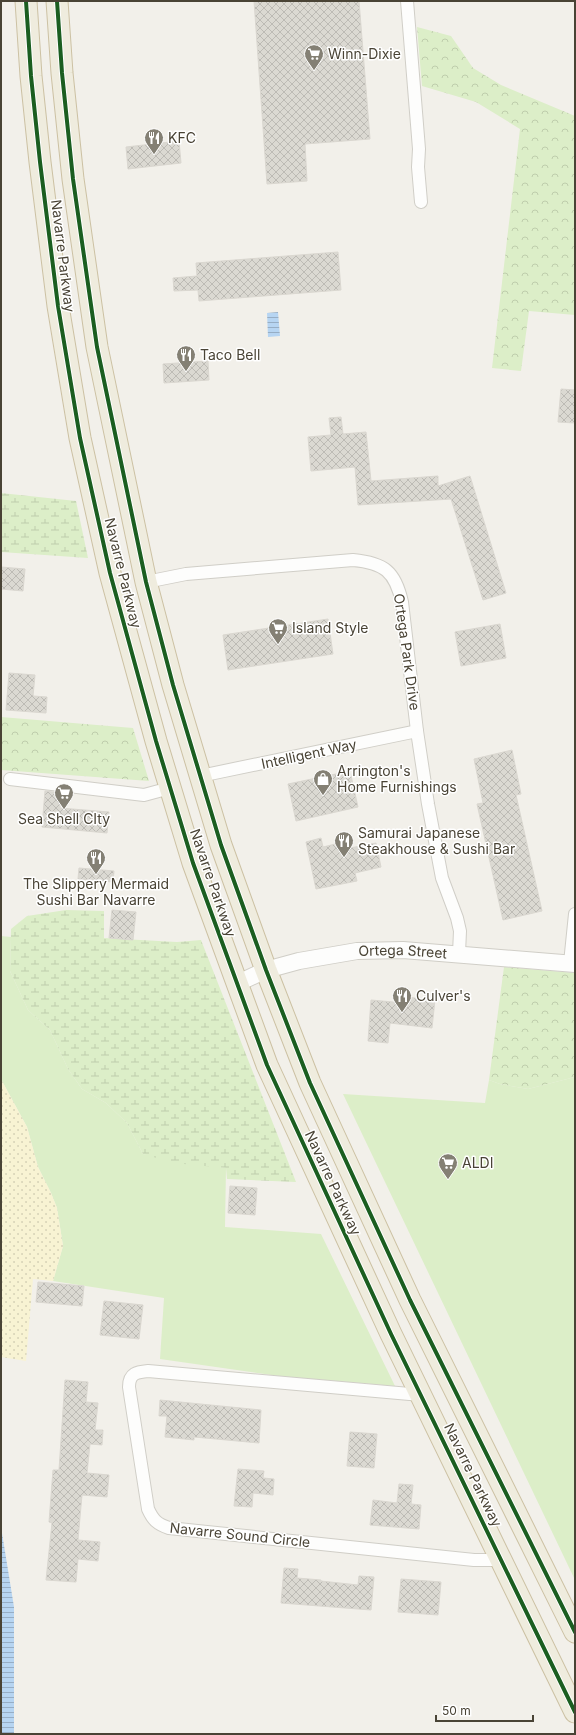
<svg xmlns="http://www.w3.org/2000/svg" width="576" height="1735" font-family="Inter,sans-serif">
  <defs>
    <pattern id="forest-crowns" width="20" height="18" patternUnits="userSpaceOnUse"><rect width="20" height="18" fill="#dceec8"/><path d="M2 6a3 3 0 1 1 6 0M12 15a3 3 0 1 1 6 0" fill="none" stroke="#becdac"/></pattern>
    <pattern id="wetland-marsh" width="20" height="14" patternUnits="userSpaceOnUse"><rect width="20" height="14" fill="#dceec8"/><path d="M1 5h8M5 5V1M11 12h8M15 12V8" fill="none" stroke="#becdac"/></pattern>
    <pattern id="sand-dots" width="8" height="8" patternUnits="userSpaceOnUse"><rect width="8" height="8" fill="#f8f3d3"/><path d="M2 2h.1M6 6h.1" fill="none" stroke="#d6d2b6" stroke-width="1.8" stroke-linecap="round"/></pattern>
    <pattern id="water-rules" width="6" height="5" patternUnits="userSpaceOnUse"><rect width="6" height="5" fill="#b7d5f2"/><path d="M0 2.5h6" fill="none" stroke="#97aec5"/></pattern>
    <pattern id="building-cross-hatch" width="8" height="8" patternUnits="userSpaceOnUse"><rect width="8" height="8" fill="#dbd9d2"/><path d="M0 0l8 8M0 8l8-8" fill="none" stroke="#bdbbb5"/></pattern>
  </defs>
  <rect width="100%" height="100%" fill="#f2f0ea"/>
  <!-- green -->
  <g fill="#dceec8">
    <path d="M1,936L11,937L10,971L28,1010L50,1030L68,1069L82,1089L106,1103L127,1123L143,1154L226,1168L225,1227L321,1234L395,1386L279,1376L160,1359L164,1298L53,1281L63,1246L57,1208L51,1193L38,1167L27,1127L2,1081Z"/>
    <path d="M575,1077V1580L343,1094L485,1103L489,1080L500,1084L528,1089Z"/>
  </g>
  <!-- forest -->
  <g fill="url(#forest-crowns)">
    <path d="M417,27L451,36L473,68L501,85L575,116V315L529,311L521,371L492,368L520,129L476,102L422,86Z"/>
    <path d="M1,717L133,728L149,781L1,770Z"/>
    <path d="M504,967L575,973V1077L528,1089L500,1084L489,1080Z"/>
  </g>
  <!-- wetland -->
  <g fill="url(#wetland-marsh)">
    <path d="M1,493L76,501L88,558L1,552Z"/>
    <path d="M66,910L104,911V938L177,942L201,940L296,1182L227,1179L226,1168L173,1163L143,1154L127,1123L106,1103L82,1089L68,1069L50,1030L28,1010L10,971L11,929L27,916Z"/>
  </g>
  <!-- sand -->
  <path fill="url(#sand-dots)" d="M1,1048L2,1081L27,1127L38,1167L51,1193L57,1208L63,1246L53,1281L33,1279L26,1361L1,1357Z"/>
  <!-- water -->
  <g fill="url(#water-rules)">
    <path d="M278,312L280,336L268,337L267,313Z"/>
    <path d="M1,1527L14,1607V1734H1Z"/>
  </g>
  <!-- building -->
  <g fill="url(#building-cross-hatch)" stroke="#dad7d0">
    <path d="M254,1H359L370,139L305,144L307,181L267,184Z"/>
    <path d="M179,141L181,163L128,169L126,147Z"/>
    <path d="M338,252L341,290L199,301L198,290L174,291L173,278L197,276L196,263Z"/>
    <path d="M208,361L209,380L164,383L163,364Z"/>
    <path d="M561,389L575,390V423L558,422Z"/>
    <path d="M341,417L343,434L366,432L371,481L438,476V486L470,476L506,593L483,600L451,499L358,505L355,467L311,471L308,437L331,435L329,418Z"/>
    <path d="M1,567L25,569L23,591L1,589Z"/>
    <path d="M328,619L333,654L228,670L223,635Z"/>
    <path d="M500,624L506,658L461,666L455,632Z"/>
    <path d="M9,673L35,675L33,696L47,697L46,713L6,710Z"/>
    <path d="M512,750L521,794L516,795L542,911L503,920L477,804L483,803L474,759Z"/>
    <path d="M350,771L358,807L296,821L288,784Z"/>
    <path d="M45,791L61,793L60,808L109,812L107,833L42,827Z"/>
    <path d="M321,838L323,847L348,841L350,848L376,843L381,867L355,873L357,881L316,889L306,842Z"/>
    <path d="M79,868L114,871L113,882L78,879Z"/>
    <path d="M112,910L136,912L133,940L109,938Z"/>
    <path d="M405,997L435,1000L432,1028L390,1023L388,1043L368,1041L371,1000L404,1003Z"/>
    <path d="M230,1186L257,1188L255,1215L228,1213Z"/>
    <path d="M38,1282L84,1286L82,1306L36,1302Z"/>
    <path d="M104,1301L143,1305L139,1339L100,1335Z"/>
    <path d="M65,1380L88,1382L86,1402L98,1403L95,1430H103L102,1445L90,1444L87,1473L109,1475L107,1497L82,1495L78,1540L100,1542L98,1561L78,1559L76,1582L46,1580L52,1523L49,1522L53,1470H59Z"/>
    <path d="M160,1400L261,1410L259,1443L194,1437V1440L165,1437L167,1416H159Z"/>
    <path d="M350,1432L377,1434L374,1468L347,1466Z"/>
    <path d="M238,1469L264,1471L263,1478L274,1479L273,1495L253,1493L252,1507L234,1506Z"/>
    <path d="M399,1484L413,1485L411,1504L421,1505L419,1529L370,1525L373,1500L397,1503Z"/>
    <path d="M284,1568L298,1569L297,1578L321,1580V1581L358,1585L359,1576L374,1577L371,1610L281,1603Z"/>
    <path d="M401,1579L441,1582L438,1615L398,1612Z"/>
  </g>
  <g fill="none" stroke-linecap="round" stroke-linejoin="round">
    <!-- minor casing -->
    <g stroke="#d0cec7" stroke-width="14">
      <g id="minor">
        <path d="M407,1L419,149L418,167L421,202"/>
        <path d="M146,582L186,574L353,560C384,563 395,571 402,602L417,731L428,804L442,878L457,918L460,931L459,953"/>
        <path d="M200,776L417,731"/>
        <path d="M10,779L144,795L170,788"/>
        <path d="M570,963L575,914"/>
        <path d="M421,1395L148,1371C137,1372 129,1373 129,1387L148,1509C153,1520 157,1524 169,1528L474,1560H502"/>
      </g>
    </g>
    <!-- tertiary casing -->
    <g stroke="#d0cec7" stroke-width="18">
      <g id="tertiary">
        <path id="s1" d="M236,984L266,970L299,961L357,951L403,950L575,964"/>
      </g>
    </g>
    <!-- trunk casing -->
    <g stroke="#ccc1a3" stroke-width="23">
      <g id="trunk">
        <path d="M26,1L31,76L40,162L58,306L80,438L110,573L156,741L193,863L267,1065L391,1334L575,1712"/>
        <path d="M57,1L62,73L73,179L97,347L146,582L173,685L221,845L266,970L310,1083L410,1300L575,1632"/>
      </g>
    </g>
    <!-- minor -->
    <use href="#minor" stroke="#fdfdfc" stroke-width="12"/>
    <!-- tertiary -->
    <use href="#tertiary" stroke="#fdfdfc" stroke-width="16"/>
    <!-- trunk -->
    <use href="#trunk" stroke="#efecde" stroke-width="21"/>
    <!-- cycleway casing -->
    <g stroke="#fff" stroke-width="6">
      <g id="cycleway">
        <path d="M26,1L31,76L40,162L58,306L80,438L110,573L156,741L193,863L267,1065L391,1334L575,1712"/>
        <path d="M57,1L62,73L73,179L97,347L146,582L173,685L221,845L266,970L310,1083L410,1300L575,1632"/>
      </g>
    </g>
    <!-- cycleway -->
    <use href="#cycleway" stroke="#1b5e20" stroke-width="4"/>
  </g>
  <!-- icons -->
  <defs>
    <g id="supermarket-pin" transform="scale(1)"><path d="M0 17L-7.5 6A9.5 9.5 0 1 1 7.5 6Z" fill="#848074" stroke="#fff"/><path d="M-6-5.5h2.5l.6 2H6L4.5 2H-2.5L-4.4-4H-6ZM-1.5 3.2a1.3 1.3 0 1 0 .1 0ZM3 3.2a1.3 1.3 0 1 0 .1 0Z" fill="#fff"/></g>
    <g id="restaurant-pin" transform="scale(1)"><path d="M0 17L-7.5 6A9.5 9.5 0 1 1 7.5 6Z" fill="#848074" stroke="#fff"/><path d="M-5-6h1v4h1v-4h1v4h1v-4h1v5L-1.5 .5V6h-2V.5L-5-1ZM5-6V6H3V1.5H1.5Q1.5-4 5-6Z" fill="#fff"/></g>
    <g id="shop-pin" transform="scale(1)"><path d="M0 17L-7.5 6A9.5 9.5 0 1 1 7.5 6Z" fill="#848074" stroke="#fff"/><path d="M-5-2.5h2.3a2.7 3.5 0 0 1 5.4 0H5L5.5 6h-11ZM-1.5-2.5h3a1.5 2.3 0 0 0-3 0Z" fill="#fff"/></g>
  </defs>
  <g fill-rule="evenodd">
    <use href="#supermarket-pin" x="314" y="54"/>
    <use href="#restaurant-pin" x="154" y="138"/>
    <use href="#restaurant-pin" x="186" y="355"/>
    <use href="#supermarket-pin" x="278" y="628"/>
    <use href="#shop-pin" x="323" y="779"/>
    <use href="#supermarket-pin" x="64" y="793"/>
    <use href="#restaurant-pin" x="344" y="841"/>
    <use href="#restaurant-pin" x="96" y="858"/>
    <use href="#restaurant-pin" x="402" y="996"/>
    <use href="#supermarket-pin" x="448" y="1163"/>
  </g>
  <g text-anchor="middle" stroke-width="3" stroke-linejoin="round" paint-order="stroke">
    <!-- poi labels -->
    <g font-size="14" fill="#494335" stroke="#fff" text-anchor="start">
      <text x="328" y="59">Winn-Dixie</text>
      <text x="168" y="143">KFC</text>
      <text x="200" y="360">Taco Bell</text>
      <text x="292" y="633">Island Style</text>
      <text x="337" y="776">Arrington's<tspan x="337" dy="16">Home Furnishings</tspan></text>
      <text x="64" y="824" text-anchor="middle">Sea Shell CIty</text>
      <text x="358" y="838">Samurai Japanese<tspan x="358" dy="16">Steakhouse &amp; Sushi Bar</tspan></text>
      <text x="96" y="889" text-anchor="middle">The Slippery Mermaid<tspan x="96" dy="16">Sushi Bar Navarre</tspan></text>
      <text x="416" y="1001">Culver's</text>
      <text x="462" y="1168">ALDI</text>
    </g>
    <!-- street labels -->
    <g font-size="14" fill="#494335" stroke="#fff">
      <text transform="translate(63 256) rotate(83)" y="5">Navarre Parkway</text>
      <text transform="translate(123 573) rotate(76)" y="5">Navarre Parkway</text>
      <text transform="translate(407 652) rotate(82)" y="5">Ortega Park Drive</text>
      <text transform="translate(309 754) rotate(-12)" y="5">Intelligent Way</text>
      <text transform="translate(213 883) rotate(71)" y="5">Navarre Parkway</text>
      <text dy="5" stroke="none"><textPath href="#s1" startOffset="172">Ortega Street</textPath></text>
      <text transform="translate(333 1183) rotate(65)" y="5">Navarre Parkway</text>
      <text transform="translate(473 1475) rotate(64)" y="5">Navarre Parkway</text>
      <text transform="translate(240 1535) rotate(6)" y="5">Navarre Sound Circle</text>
    </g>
  </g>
  <!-- border -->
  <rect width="576" height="1735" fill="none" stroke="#494335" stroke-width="4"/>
  <!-- scale -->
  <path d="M436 1715v6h97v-6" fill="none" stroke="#494335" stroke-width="2"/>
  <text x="442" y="1715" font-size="12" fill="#494335" stroke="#ffffff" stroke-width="3" paint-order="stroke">50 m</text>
</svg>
